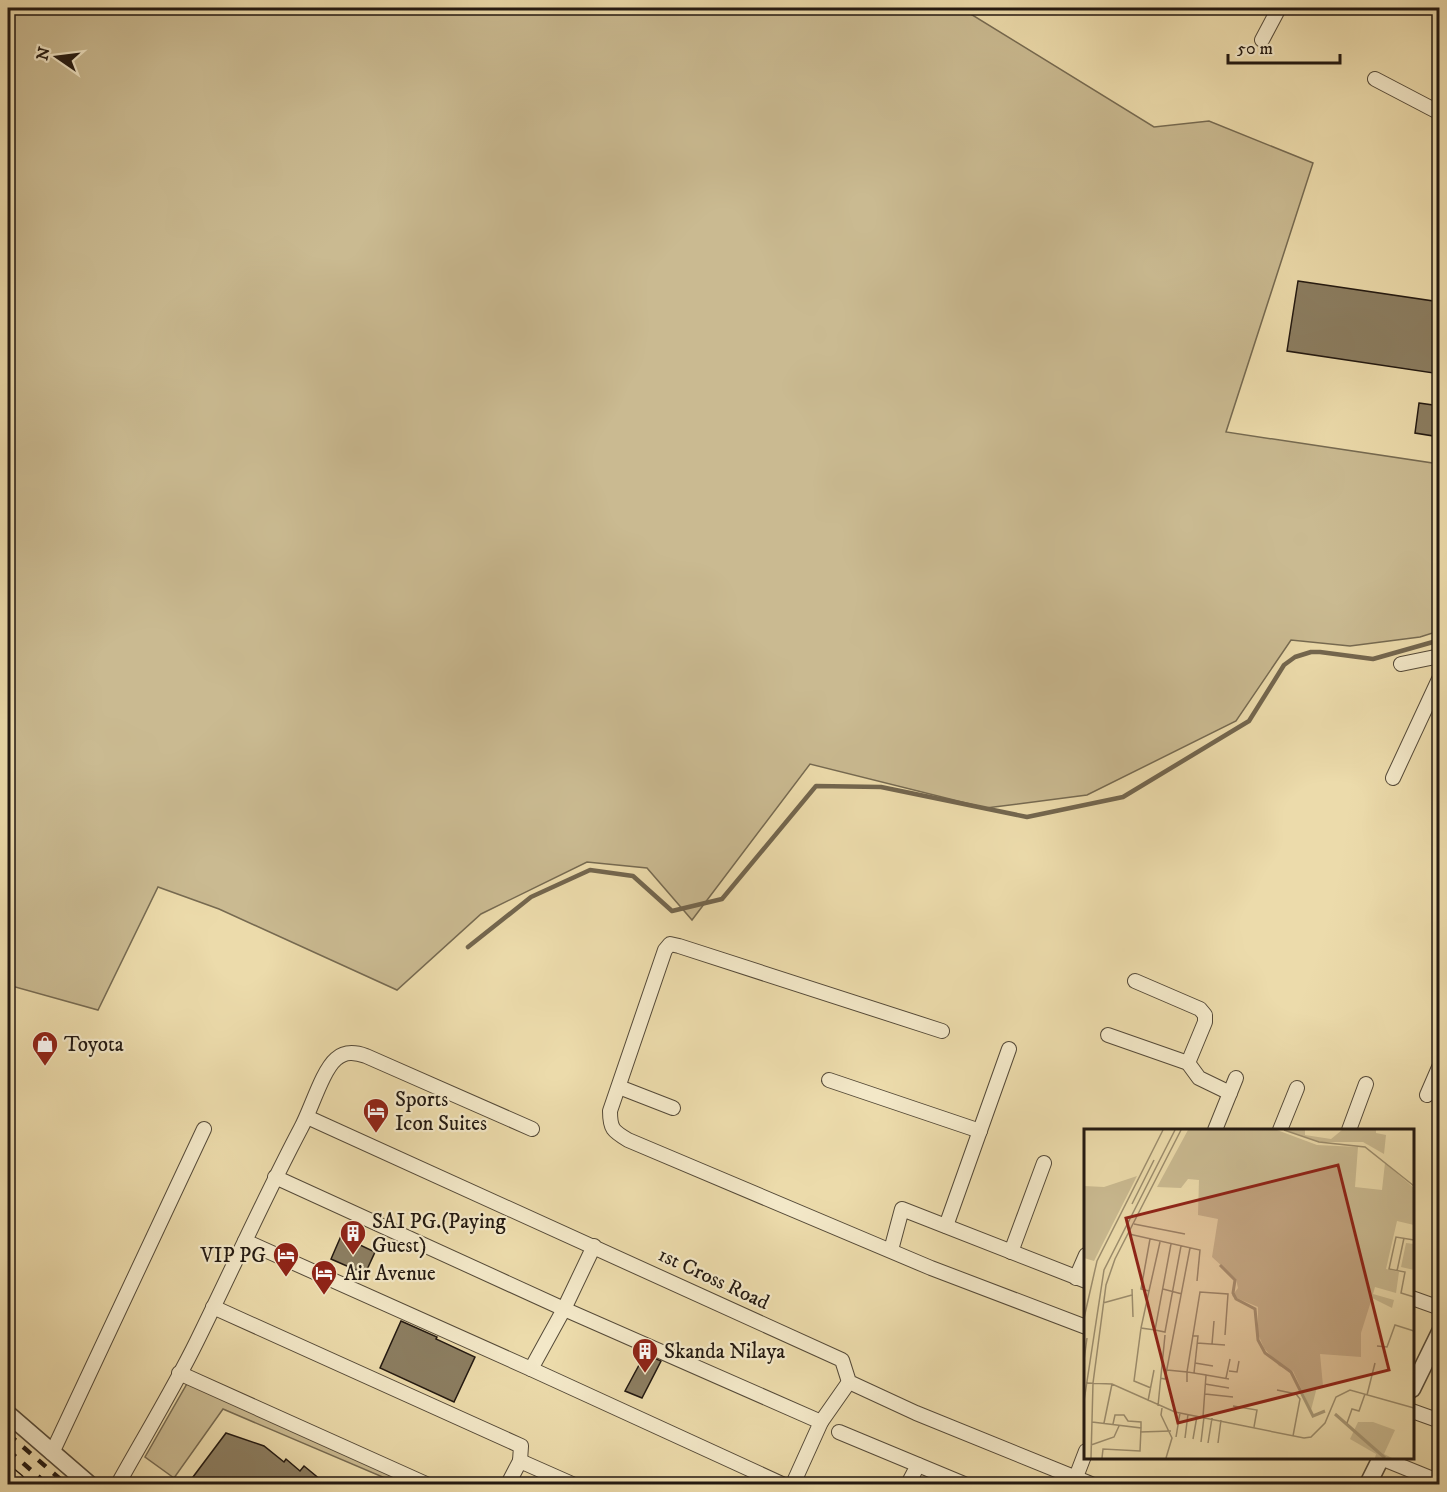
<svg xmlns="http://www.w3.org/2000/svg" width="1447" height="1492" font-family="'IM FELL DW Pica',serif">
  <rect width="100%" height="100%" fill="#ecdbab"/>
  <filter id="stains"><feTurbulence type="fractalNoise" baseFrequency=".00333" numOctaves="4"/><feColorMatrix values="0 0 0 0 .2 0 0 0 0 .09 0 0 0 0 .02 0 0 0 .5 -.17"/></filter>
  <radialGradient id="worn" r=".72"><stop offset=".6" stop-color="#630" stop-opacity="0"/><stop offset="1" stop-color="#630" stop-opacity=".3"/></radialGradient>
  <!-- green -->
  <g fill="#caba91" stroke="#766a51" stroke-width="1.5">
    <path d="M8,8H961L1154,127L1209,121L1313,163L1226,432L1439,464V478L1434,507L1440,510L1439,631L1420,637L1350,646L1291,640L1236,721L1087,795L986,808L810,764L692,920L647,868L587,862L481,914L397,990L219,909L158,887L98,1010L8,985Z"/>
    <path d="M188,1382L412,1484H399L223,1409L174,1478L145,1457Z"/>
  </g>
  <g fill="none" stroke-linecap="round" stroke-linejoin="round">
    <!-- stream -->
    <path stroke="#73664e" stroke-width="4.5" d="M468,947L531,897L590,870L633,876L672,911L722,899L816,786L881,787L1027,817L1123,797L1249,721L1284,665L1295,657L1311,652H1320L1373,659L1440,640"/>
  </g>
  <!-- building -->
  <g fill="#8c7e61" stroke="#231911" stroke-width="1.5">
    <path d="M1298,281L1440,302V374L1287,351Z"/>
    <path d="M1419,403L1440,406V437L1415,433Z"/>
    <path d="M341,1236L375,1252L365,1274L331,1259Z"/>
    <path d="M401,1321L437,1337L436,1339L475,1357L454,1402L380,1368Z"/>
    <path d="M645,1354L661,1361L642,1398L625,1391Z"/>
    <path d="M226,1433L264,1446L284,1462L286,1459L300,1471L304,1466L327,1485H202L193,1477Z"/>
  </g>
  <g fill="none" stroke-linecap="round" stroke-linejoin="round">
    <!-- minor casing -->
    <g stroke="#554a38" stroke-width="16">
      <g id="minor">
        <path d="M1262,40L1279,8"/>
        <path d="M1375,79L1440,113"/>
        <path d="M1401,664L1440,656"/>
        <path d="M1393,778L1440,677"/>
        <path d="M1135,981L1200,1009L1205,1015V1022L1188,1063"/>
        <path d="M942,1031L679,946L670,944L665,950L610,1111C610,1129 613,1131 628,1140L931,1268L1086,1327"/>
        <path d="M1108,1035L1188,1063L1199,1078L1230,1093"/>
        <path d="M829,1080L980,1131"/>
        <path d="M619,1087L673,1108"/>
        <path d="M1427,1095L1440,1065"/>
        <path d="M307,1117L842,1360L849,1382L916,1413L1091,1484"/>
        <path d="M1215,1130L1236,1078"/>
        <path d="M1280,1130L1297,1088"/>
        <path d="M1349,1130L1366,1084"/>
        <path d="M275,1177L564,1309L821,1422L793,1484"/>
        <path d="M946,1226L1009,1049"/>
        <path d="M245,1241L531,1369L782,1484"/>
        <path d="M891,1250L902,1209L1086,1281"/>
        <path d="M1011,1252L1044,1163"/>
        <path d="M1076,1278L1086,1255"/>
        <path d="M1412,1298L1440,1308"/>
        <path d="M213,1307L521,1446L520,1461"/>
        <path d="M531,1369L564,1309L594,1246"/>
        <path d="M179,1373L426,1484"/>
        <path d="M1412,1411L1440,1421"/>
        <path d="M821,1422L849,1382"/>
        <path d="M839,1432L964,1484"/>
        <path d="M52,1453L204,1129"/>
        <path d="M1381,1458L1440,1482"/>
        <path d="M1076,1477L1086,1451"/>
        <path d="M118,1484C144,1437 173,1390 197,1341C232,1270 264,1198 301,1128C311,1110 322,1071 336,1059C345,1051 355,1052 366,1056L532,1129"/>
        <path d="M508,1484L520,1461L572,1484"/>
        <path d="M908,1484L918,1465"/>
      </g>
    </g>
    <!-- tertiary casing -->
    <g stroke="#554a38" stroke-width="19">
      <g id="tertiary">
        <path d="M1412,1389L1440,1332"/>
        <path d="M8,1414L89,1484"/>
        <path d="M1368,1484L1381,1458"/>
      </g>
    </g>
    <!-- trunk casing -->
    <g stroke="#231911" stroke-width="25">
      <path id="trunk" d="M8,1479L14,1484"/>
    </g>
    <!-- minor -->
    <use href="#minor" stroke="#f3e8c8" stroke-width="14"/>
    <!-- tertiary -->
    <use href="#tertiary" stroke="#f3e8c8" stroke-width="16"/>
    <!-- trunk -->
    <use href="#trunk" stroke="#ecdbab" stroke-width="22"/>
    <!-- rail -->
    <g stroke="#231911" stroke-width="4.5" stroke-dasharray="10 10" stroke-linecap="butt">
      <path d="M8,1434L66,1484"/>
      <path d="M8,1450L47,1484"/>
    </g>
  </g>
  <!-- icons -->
  <defs>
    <g id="shop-pin" transform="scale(1.35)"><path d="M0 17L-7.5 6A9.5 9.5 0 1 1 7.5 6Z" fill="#8f2418" stroke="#f3e8c8"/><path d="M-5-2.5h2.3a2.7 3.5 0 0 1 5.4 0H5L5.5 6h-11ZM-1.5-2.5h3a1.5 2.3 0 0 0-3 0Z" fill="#fff"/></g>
    <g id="hotel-pin" transform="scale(1.35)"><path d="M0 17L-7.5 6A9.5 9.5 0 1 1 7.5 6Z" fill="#8f2418" stroke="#f3e8c8"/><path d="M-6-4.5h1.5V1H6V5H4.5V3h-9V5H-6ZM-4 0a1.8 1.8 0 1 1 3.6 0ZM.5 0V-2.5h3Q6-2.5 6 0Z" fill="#fff"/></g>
    <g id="building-pin" transform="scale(1.35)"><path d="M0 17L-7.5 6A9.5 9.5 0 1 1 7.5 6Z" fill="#8f2418" stroke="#f3e8c8"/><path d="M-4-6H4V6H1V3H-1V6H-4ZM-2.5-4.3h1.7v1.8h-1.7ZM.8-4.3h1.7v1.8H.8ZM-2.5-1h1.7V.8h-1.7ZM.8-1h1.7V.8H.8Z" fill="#fff"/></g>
  </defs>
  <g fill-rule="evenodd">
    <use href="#shop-pin" x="45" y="1044"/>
    <use href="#hotel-pin" x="376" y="1111"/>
    <use href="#building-pin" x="353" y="1233"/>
    <use href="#hotel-pin" x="286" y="1255"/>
    <use href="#hotel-pin" x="324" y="1273"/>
    <use href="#building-pin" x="645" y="1351"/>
  </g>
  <g text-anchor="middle" stroke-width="4.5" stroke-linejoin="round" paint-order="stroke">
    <!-- poi labels -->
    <g font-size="21" fill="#231911" stroke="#f3e8c8" text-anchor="start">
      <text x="64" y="1051">Toyota</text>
      <text x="395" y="1106">Sports<tspan x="395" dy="24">Icon Suites</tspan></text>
      <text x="372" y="1228">SAI PG.(Paying<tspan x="372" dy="24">Guest)</tspan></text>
      <text x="266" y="1262" text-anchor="end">VIP PG</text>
      <text x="344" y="1280">Air Avenue</text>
      <text x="664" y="1358">Skanda Nilaya</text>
    </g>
    <!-- street labels -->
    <g font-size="21" fill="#231911" stroke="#f3e8c8">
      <text transform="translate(714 1278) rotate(25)" y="7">1st Cross Road</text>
    </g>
  </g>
  <!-- overview -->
  <g transform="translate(1084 1129)">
    <rect width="330" height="330" fill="#ecdbab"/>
    <path d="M104,1H193L233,16L274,18L271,58L298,61L301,34L330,59V96L313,92L302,140L315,143L312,164L291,158L289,165L310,171L308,179L288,169L277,204V228L236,225L239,257L233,258L227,281L209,242L195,237L180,219L174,205V178L148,167L154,159L152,150L128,128L134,90L114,86L115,51L104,50L97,59L73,58ZM201,1H221V6L247,10L258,1H292V4L302,6L300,25L279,13H235ZM53,47L10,132L0,129V57L20,58ZM322,114L330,115V141L317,138ZM274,293H289L311,301L300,325L308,329H291L292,325L266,310Z" fill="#caba91"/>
    <path fill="none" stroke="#a89977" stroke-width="3" d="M136,136L151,151L149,164L152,170L171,180L174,211L181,224L207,243L229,287L241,282M251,285L301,329"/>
    <path fill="none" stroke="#9c8d6d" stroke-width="1.5" d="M200,1L235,13L281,18L330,57M48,75L70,31M50,95L101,105M45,105L116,121L113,152M66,110L57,160L65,162L57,199L71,201L87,115M330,111L312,108L305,140L321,143L317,164L330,168M313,142L320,109M48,160L49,188M79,160L98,165M65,162L76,113M19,174L48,166M0,189L13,132L79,1M57,199L50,252L67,259M71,201L81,203L97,117M108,207H114L110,244M113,214L141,216M128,215L130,192M293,217L303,218L311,196L330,202M0,231L3,209M111,234L129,237M83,241L103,243V253M145,242L153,243L155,232M122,246L145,250M76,249L81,250L106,119M142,249L146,230M2,254L28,255L91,283L220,309L227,308L241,294L252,268L266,261L330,279M121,255L145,259M193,261L212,265L216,270L209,307M121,265L149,268M283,266L291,234M0,272L20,141L91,1M64,272L70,241M74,277L81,206M149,277L173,281L170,298M78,279L77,286L88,309L82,329M119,288L122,246L103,243L116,163L144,165L141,206M8,293L57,299L56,322L19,320L18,329M20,294L28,255M263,294L268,280L275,282L281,265M29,295L31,286H40L44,292L57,293V299M56,303L87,302M92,308L96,284M101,309L104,285M109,310L113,287M117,313L120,288M124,314L128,289M134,314L137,291M7,316L30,308L35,297M7,329L9,254L22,156L31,130L97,1"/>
    <path fill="#8f2418" fill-opacity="0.15" stroke="#8f2418" stroke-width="3" d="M254,36L305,241L94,294L42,89Z"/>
    <rect width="330" height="330" fill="none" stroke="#231911" stroke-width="3"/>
  </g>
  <!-- margin -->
  <rect width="1447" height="1492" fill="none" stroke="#ecdbab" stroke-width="30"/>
  <rect x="9" y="9" width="1429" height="1474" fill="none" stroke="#231911" stroke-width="3"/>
  <rect x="15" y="15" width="1417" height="1462" fill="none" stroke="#231911" stroke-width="1.5"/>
  <!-- north arrow -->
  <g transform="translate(57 57) rotate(284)" stroke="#f3e8c8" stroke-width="4.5" paint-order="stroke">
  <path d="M0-4.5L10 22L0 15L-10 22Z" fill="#231911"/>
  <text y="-9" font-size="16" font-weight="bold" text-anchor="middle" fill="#231911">N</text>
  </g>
  <!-- scale -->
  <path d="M1228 54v9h112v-9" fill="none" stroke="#231911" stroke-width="3"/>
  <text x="1237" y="54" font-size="18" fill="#231911" stroke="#f3e8c8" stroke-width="4.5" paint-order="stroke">50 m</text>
  <rect width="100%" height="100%" filter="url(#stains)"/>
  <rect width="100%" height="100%" fill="url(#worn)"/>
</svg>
